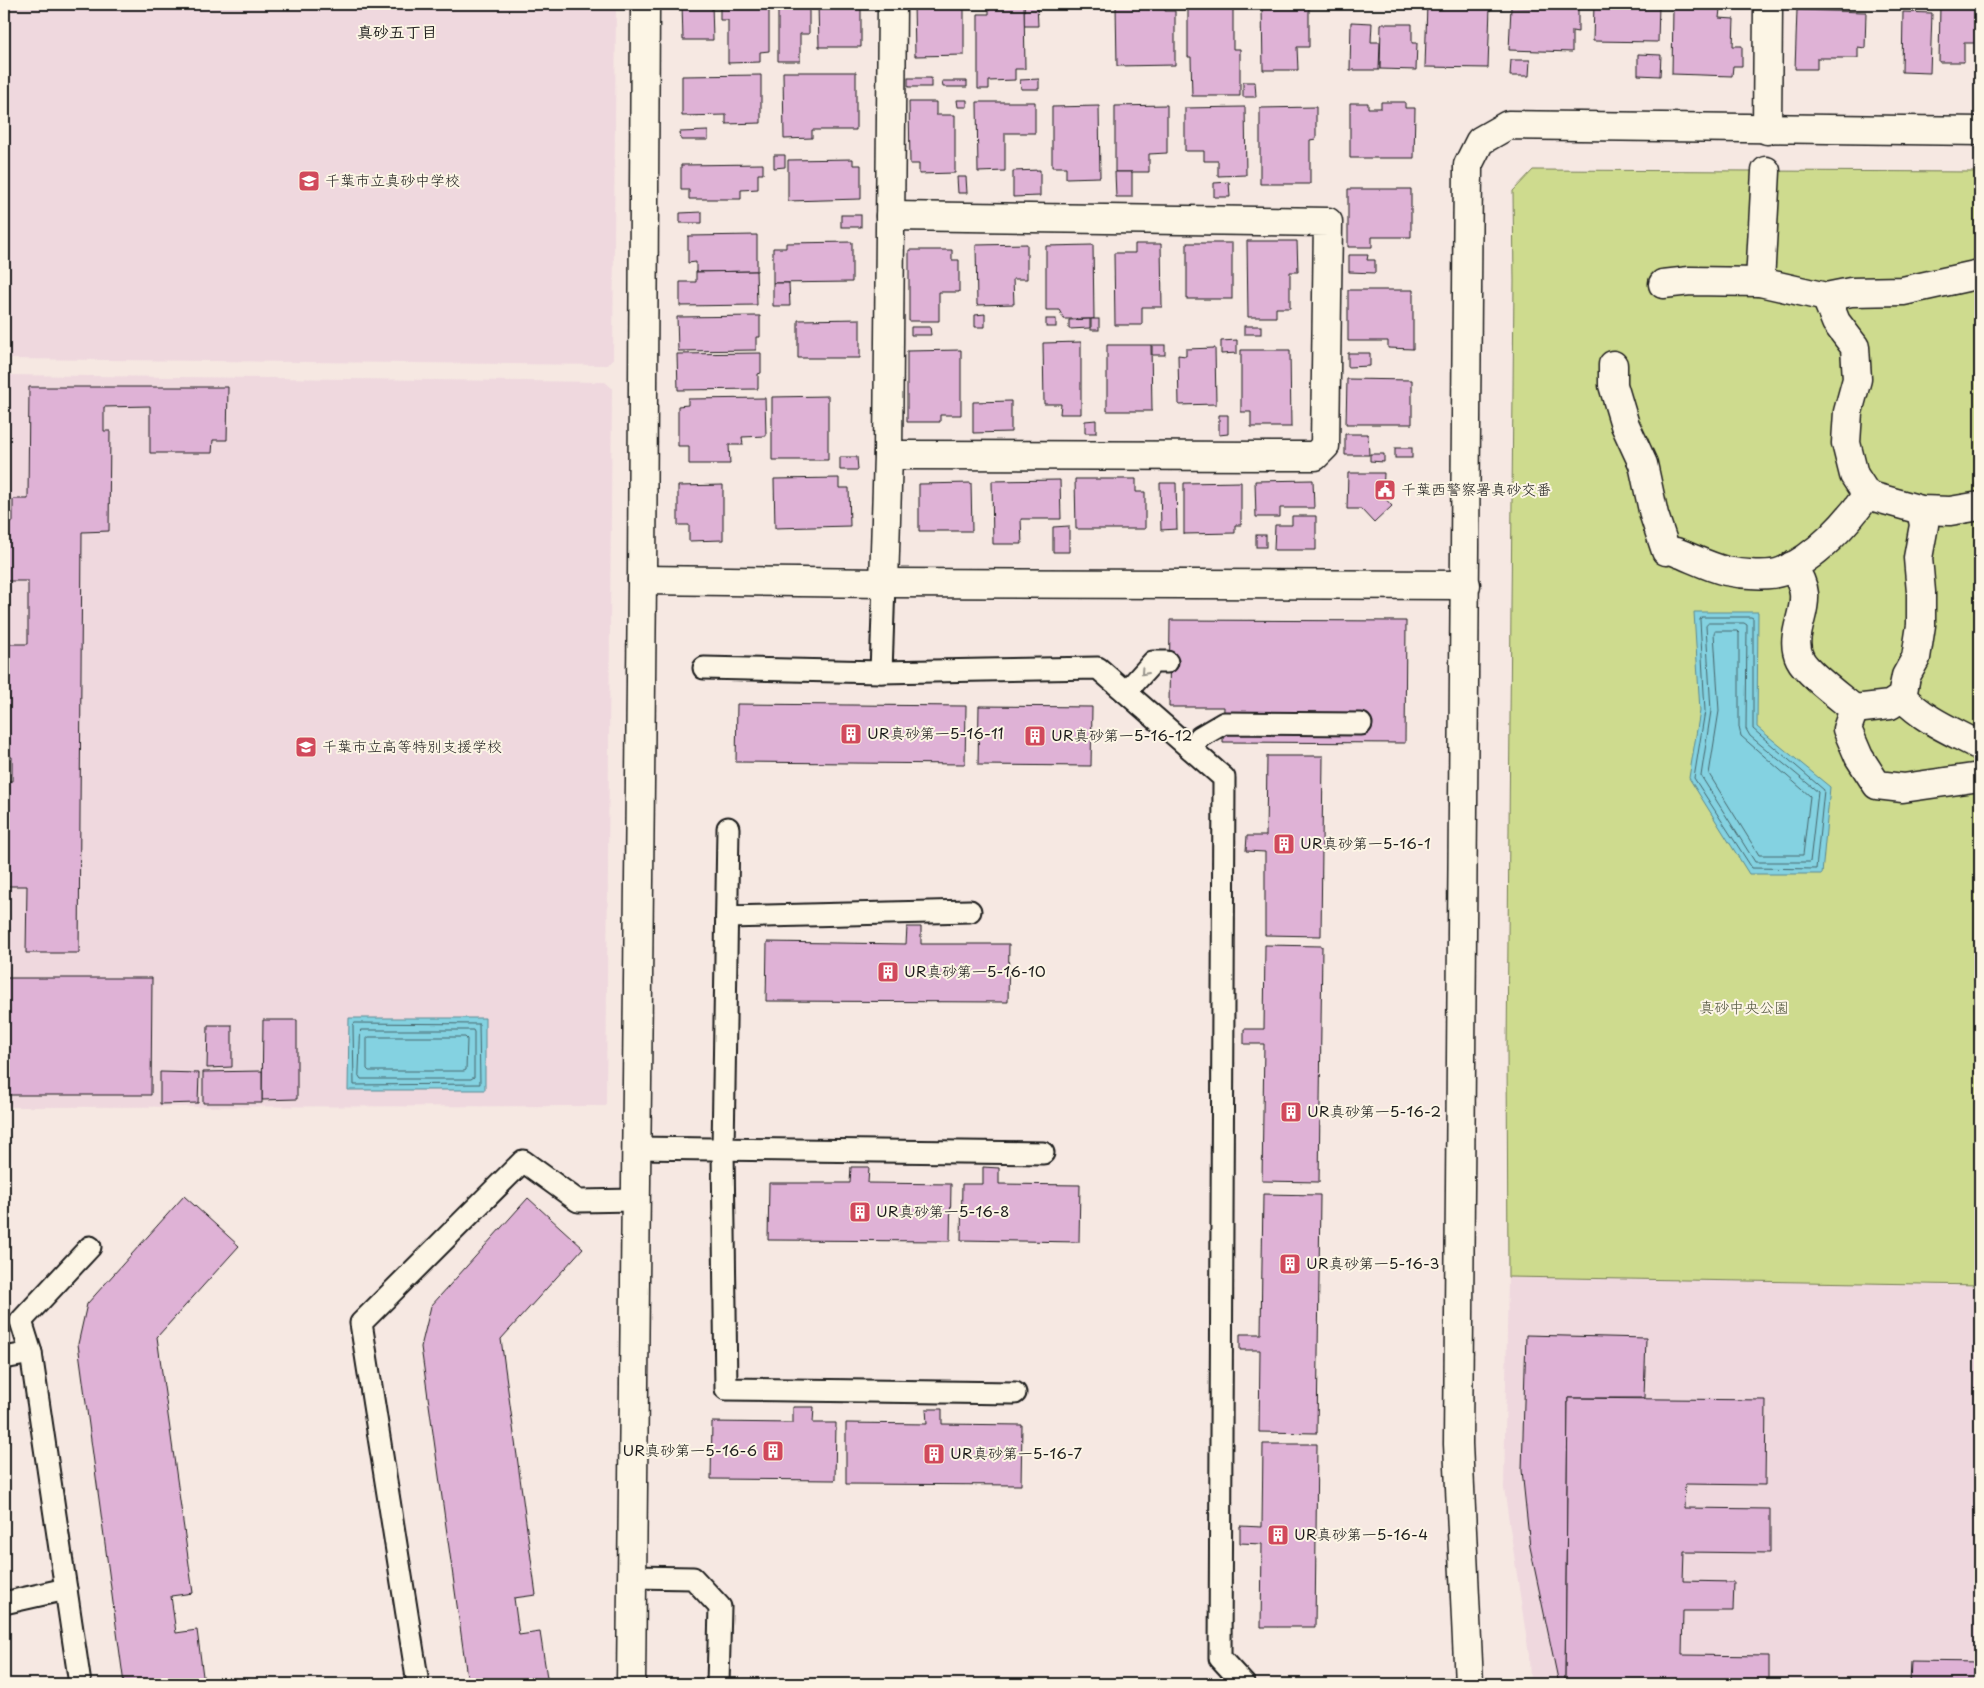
<svg xmlns="http://www.w3.org/2000/svg" width="1984" height="1688" font-family="'Playpen Sans','Klee One',sans-serif">
  <rect width="100%" height="100%" fill="#f6e8e2"/>
  <filter id="ink" filterUnits="userSpaceOnUse"><feTurbulence type="fractalNoise" baseFrequency=".02" numOctaves="2"/><feDisplacementMap in="SourceGraphic" scale="10" xChannelSelector="R" yChannelSelector="G"/><feConvolveMatrix kernelMatrix="1 2 1 2 8 2 1 2 1" color-interpolation-filters="sRGB"/></filter>
  <g filter="url(#ink)">
    <!-- built -->
    <g fill="#efd8de">
      <path d="M4,4H616L613,359L608,365L4,359Z"/>
      <path d="M4,375L605,382L612,388L606,1106L4,1107Z"/>
      <path d="M1508,1277L1980,1286V1684H1530L1529,1655L1504,1488Z"/>
    </g>
    <!-- green -->
    <path fill="#cedb8e" stroke="#757c55" d="M1533,170L1980,172V1285L1508,1277L1507,1049L1514,281L1513,191Z"/>
    <!-- water -->
    <g fill="#84d2e1" stroke="#5a8992">
      <path d="M1694,612H1758L1757,727L1830,787L1822,874H1749L1689,778L1700,711Z"/>
      <path d="M349,1018H485V1090H348Z"/>
    </g>
    <g fill="none" stroke-linecap="round" stroke-linejoin="round">
      <!-- shore -->
      <g stroke="#46656b" stroke-width="1">
        <path d="M1702,617H1751L1753,618V729L1824,790L1816,869L1752,868L1694,778L1705,711L1700,620Z"/>
        <path d="M1709,623H1744L1747,625L1746,729L1750,736L1818,792L1810,862H1755L1701,776L1711,711L1706,626Z"/>
        <path d="M1716,631H1737L1739,633V727L1741,736L1810,796L1803,855H1759L1709,774L1719,711L1714,633Z"/>
        <path d="M355,1023L479,1024L480,1084L354,1085L353,1026Z"/>
        <path d="M361,1030H473L474,1032V1077L471,1079H361L359,1076Z"/>
        <path d="M369,1037H465L467,1039L466,1070L464,1071H369L367,1069V1039Z"/>
      </g>
    </g>
    <!-- building -->
    <g fill="#dfb2d6" stroke="#1c1c1c">
      <path d="M682,4H712L713,40H683Z"/>
      <path d="M720,4H769V51L760,52V62L728,63V20H720Z"/>
      <path d="M818,4H861V47H819Z"/>
      <path d="M914,4H964V55L915,56Z"/>
      <path d="M1024,4H1037L1038,26H1024Z"/>
      <path d="M1024,4L1025,69H1015V80L989,81V89H978V14H989V5Z"/>
      <path d="M1165,4V11H1175V65L1117,66L1116,5Z"/>
      <path d="M1188,4H1233V49H1240V96H1192L1191,57H1188Z"/>
      <path d="M1427,4L1490,6L1488,68L1425,67Z"/>
      <path d="M1594,4L1659,5L1658,42L1593,41Z"/>
      <path d="M1940,5L1980,6V54H1978V43H1964V62H1939Z"/>
      <path d="M778,6H809V34H800V61H778Z"/>
      <path d="M1511,7L1578,9V32L1572,31V52L1509,50Z"/>
      <path d="M1262,8H1309V47H1297L1298,70H1263Z"/>
      <path d="M1673,8L1720,9L1719,18L1734,19L1733,46H1742V66H1733L1732,76L1672,74Z"/>
      <path d="M1797,10L1866,12L1865,48L1858,47V58H1817V69H1795Z"/>
      <path d="M1903,12L1932,13L1930,73L1902,72Z"/>
      <path d="M1351,22L1372,23L1371,42H1380L1379,70H1350Z"/>
      <path d="M1381,24H1412V43H1417L1416,70L1380,69Z"/>
      <path d="M1638,54L1661,55L1660,76L1638,75Z"/>
      <path d="M1511,60H1530L1529,76H1510Z"/>
      <path d="M783,72H856V130H812V138L784,139Z"/>
      <path d="M761,75V123L726,124V115L682,116V76Z"/>
      <rect x="908" y="78" width="23" height="9"/>
      <path d="M1039,79V89H1021L1020,80Z"/>
      <path d="M942,81H967V87H943Z"/>
      <path d="M1243,82H1255L1256,97H1243Z"/>
      <path d="M957,100H967V107H958Z"/>
      <path d="M909,102H936V115H955V173L919,174V164H910Z"/>
      <path d="M977,102H1035V133H1005V171L978,172Z"/>
      <path d="M1381,102H1405V108H1415L1414,158H1350V103H1368V108H1381Z"/>
      <path d="M1167,105V153L1149,154V172H1115V106Z"/>
      <path d="M1099,106L1100,177L1066,178V167H1052V107Z"/>
      <path d="M1245,107L1246,175L1218,176V161H1204V151H1185V108Z"/>
      <path d="M1316,107V139L1310,140V184H1260V108Z"/>
      <path d="M708,131V140H681L680,132Z"/>
      <path d="M774,155H785V167L774,168Z"/>
      <path d="M853,159V165H861V199L788,201V160Z"/>
      <path d="M763,164V174H758V189L741,190V199H689V190H681V165Z"/>
      <path d="M1040,170V196L1013,197V171Z"/>
      <path d="M1115,172H1132V197H1116Z"/>
      <path d="M957,177H966L967,193H958Z"/>
      <path d="M1229,182L1230,197H1214V183Z"/>
      <path d="M1348,189H1411V237H1372V247H1348Z"/>
      <path d="M702,212V223H680V213Z"/>
      <rect x="841" y="215" width="20" height="12"/>
      <path d="M757,235V271L696,272V262L688,263V236Z"/>
      <path d="M1247,241H1297L1298,272H1290V308H1276V317H1248Z"/>
      <path d="M852,242V282L773,283V248H786V243Z"/>
      <rect x="1187" y="243" width="45" height="56"/>
      <path d="M1027,244V279H1013L1014,304L977,305L976,245Z"/>
      <path d="M1135,244H1161L1162,307H1142V325H1115L1114,253H1135Z"/>
      <path d="M1093,245L1094,319H1064L1059,310H1046V246Z"/>
      <path d="M909,250H952V260H959V292H939V321H909Z"/>
      <path d="M1349,255H1368L1367,260H1375V273L1349,272Z"/>
      <path d="M756,271L757,305L680,306V282H696V272Z"/>
      <path d="M773,283H789L790,306H773Z"/>
      <path d="M1348,290H1413V349L1388,348V341H1348Z"/>
      <path d="M985,314V327H975V315Z"/>
      <path d="M756,316H760V337H756V350L678,351L677,317Z"/>
      <path d="M860,319V358H798V320Z"/>
      <rect x="1046" y="319" width="10" height="8"/>
      <path d="M1090,319V328L1069,329V320Z"/>
      <rect x="1091" y="319" width="8" height="11"/>
      <rect x="1244" y="326" width="17" height="8"/>
      <path d="M911,327H930L931,335H911Z"/>
      <path d="M1237,340V353L1221,354V341Z"/>
      <path d="M1081,342V414H1060L1061,404H1044L1043,343Z"/>
      <path d="M1107,345H1151L1152,411H1107Z"/>
      <rect x="1152" y="345" width="13" height="10"/>
      <path d="M1215,348L1216,404L1179,405L1178,355L1186,356V349Z"/>
      <path d="M961,350V415H940V422H907V351Z"/>
      <path d="M1241,350H1290L1291,427H1251V412H1241Z"/>
      <path d="M761,353V373L758,374V389L678,390L677,354Z"/>
      <path d="M1348,353H1370V366L1348,367Z"/>
      <path d="M1347,379L1412,380V424H1346Z"/>
      <path d="M29,387H228L227,440H213L212,453H150V406L104,407V431H110L109,531L82,532L79,953H26L27,886H4V781H12V757H4V644H28V581H4V522H13V499H28Z"/>
      <path d="M828,396V460H772V397Z"/>
      <path d="M765,398L766,436L742,437L743,445H729L730,464H689V446H678V406L688,405V399Z"/>
      <path d="M1011,401V432L973,433V402Z"/>
      <path d="M1219,415H1228V434L1219,435Z"/>
      <path d="M1096,420V433H1085V421Z"/>
      <path d="M1345,434H1368L1369,455H1345Z"/>
      <rect x="1395" y="448" width="17" height="10"/>
      <path d="M1370,454H1384V462L1370,461Z"/>
      <path d="M840,457H857L858,470H840Z"/>
      <path d="M1348,473H1384L1383,496L1392,506L1374,523L1361,509H1347Z"/>
      <path d="M839,478V488H849L850,526L775,528L774,479Z"/>
      <path d="M1075,479H1136V492H1145V529H1076Z"/>
      <path d="M1060,480L1061,519H1021L1022,544H993L992,481Z"/>
      <path d="M1313,480L1314,508H1280V517H1256L1255,481Z"/>
      <path d="M1241,482V525H1235V533L1184,534V483Z"/>
      <path d="M971,483L972,531H919V484Z"/>
      <path d="M1160,483H1176L1177,529L1161,530Z"/>
      <path d="M723,485V540L689,541V525H678V486Z"/>
      <path d="M1292,516H1316V550H1274L1275,525H1292Z"/>
      <path d="M1069,526V552H1053V527Z"/>
      <rect x="1256" y="535" width="10" height="12"/>
      <path d="M1170,620L1406,621L1405,743L1223,742L1224,707H1169Z"/>
      <path d="M737,704L966,706L965,764L736,762Z"/>
      <path d="M979,706L1092,707L1091,766L978,765Z"/>
      <path d="M1267,756H1323L1321,936L1265,935V852L1246,851L1247,836H1266Z"/>
      <path d="M907,927H921V944H1009L1008,1002L766,1001L767,942L906,944Z"/>
      <path d="M1265,945L1322,946L1319,1182L1262,1181L1264,1044H1244V1029H1264Z"/>
      <path d="M4,978H152L151,1095H4Z"/>
      <path d="M263,1020H297V1099L262,1100Z"/>
      <path d="M208,1025H232V1067L207,1068Z"/>
      <path d="M262,1071V1103H203V1072Z"/>
      <path d="M160,1072L199,1073L198,1103L160,1104Z"/>
      <path d="M851,1167H869L868,1183L951,1184L950,1241L768,1240L769,1183H850Z"/>
      <path d="M983,1167L999,1168V1184L1080,1185L1079,1242L961,1240L962,1184H983Z"/>
      <path d="M1263,1194L1320,1195L1317,1433L1259,1432L1260,1350H1240V1334H1261Z"/>
      <path d="M184,1196L239,1246L157,1337L193,1593L171,1596L176,1633L197,1630L204,1684H124L78,1344L87,1304Z"/>
      <path d="M528,1198L583,1248L501,1339L536,1595L514,1598L519,1635L540,1632L548,1684H468L421,1347L431,1306Z"/>
      <path d="M1526,1335L1646,1338L1644,1398H1568L1565,1684H1559L1530,1547L1522,1470Z"/>
      <path d="M1568,1398L1766,1400L1765,1485L1685,1484L1684,1508L1770,1509V1553L1684,1552L1683,1581L1734,1582L1733,1611H1683L1682,1655L1769,1656V1684H1565Z"/>
      <path d="M793,1407H814L813,1423H836L835,1480L711,1479L712,1422L793,1423Z"/>
      <path d="M926,1409H942V1424L1022,1425L1021,1485L846,1484V1423L927,1424Z"/>
      <path d="M1263,1444H1317L1315,1627H1261L1262,1544L1240,1543V1526L1262,1527Z"/>
      <path d="M1911,1661L1980,1662V1684H1910Z"/>
    </g>
    <g fill="none" stroke-linecap="round" stroke-linejoin="round">
      <!-- lane casing -->
      <g stroke="#1c1c1c" stroke-width="25">
        <g id="lane">
          <path d="M704,668L881,672L884,583"/>
          <path d="M881,672L1098,668L1224,778L1220,1658L1244,1684"/>
          <path d="M1126,692L1153,662H1167"/>
          <path d="M1191,749L1200,737L1224,723L1361,724"/>
          <path d="M728,828L723,1150L726,1389L1015,1393"/>
          <path d="M727,917L970,911"/>
          <path d="M636,1148L1043,1153"/>
          <path d="M31,1353L80,1684"/>
          <path d="M4,1358L31,1353L21,1321L90,1247"/>
          <path d="M632,1577L693,1578L720,1607L718,1684"/>
          <path d="M4,1603L66,1589"/>
          <path d="M418,1684L361,1323L523,1161L578,1201L636,1200"/>
        </g>
      </g>
      <!-- street casing -->
      <g stroke="#1c1c1c" stroke-width="31">
        <g id="street">
          <path d="M1767,130L1768,4"/>
          <path d="M1760,282L1766,171"/>
          <path d="M1663,284L1690,281L1760,282L1826,297L1851,292L1903,291L1980,274"/>
          <path d="M1826,297L1836,322L1855,347L1857,379L1848,412L1846,443L1854,475L1867,495L1921,510L1950,511L1980,506"/>
          <path d="M1613,365V385L1625,425L1643,464L1654,515L1666,551"/>
          <path d="M888,455L1315,456L1325,446L1328,222L890,216"/>
          <path d="M1676,552C1692,558 1709,567 1726,571C1740,574 1770,577 1783,571C1815,558 1847,523 1867,495"/>
          <path d="M1792,566C1798,576 1803,583 1804,594C1806,616 1789,637 1800,659C1806,672 1841,698 1854,709L1847,729L1859,757L1877,785L1903,788L1980,777"/>
          <path d="M884,583L888,455L892,4"/>
          <path d="M1902,697C1927,722 1950,730 1980,746"/>
          <path d="M1854,709L1890,705L1902,697L1906,676L1916,658L1921,625V592L1918,558L1924,525L1921,510"/>
        </g>
      </g>
      <!-- secondary casing -->
      <g stroke="#1c1c1c" stroke-width="31">
        <g id="secondary">
          <path d="M642,580L884,583L1466,585"/>
          <path d="M631,1684L642,580L645,4"/>
          <path d="M1469,1684L1458,1444L1468,165L1480,141L1508,125L1980,131"/>
        </g>
      </g>
      <!-- lane -->
      <use href="#lane" stroke="#fcf5e5" stroke-width="21"/>
      <!-- street -->
      <use href="#street" stroke="#fcf5e5" stroke-width="28"/>
      <!-- secondary -->
      <use href="#secondary" stroke="#fcf5e5" stroke-width="28"/>
    </g>
    <!-- one-way arrows -->
    <defs><path id="oneway-chevron" d="M-2-3.5L2.5 0L-2 3.5" fill="none" stroke-width="1.6" stroke-linecap="round" stroke-linejoin="round" transform="scale(1.25)"/></defs>
    <use stroke="#97938b" href="#oneway-chevron" transform="translate(1144 672) rotate(132)"/>
  </g>
  <!-- icons -->
  <defs>
    <g id="school-square" transform="scale(1.125)"><rect x="-9" y="-9" width="18" height="18" rx="4" fill="#d1495b" stroke="#fcf5e5"/><path d="M0-5L7-2L0 1L-7-2ZM-4 1L0 2.5L4 1V4Q0 6-4 4Z" fill="#fff"/></g>
    <g id="civic-square" transform="scale(1.125)"><rect x="-9" y="-9" width="18" height="18" rx="4" fill="#d1495b" stroke="#fcf5e5"/><path d="M-.6-6.5H3V-4.5H.6V-3L4-1V1h2V6H-6V1h2V-1L-.6-3ZM-1.2 2.5V6h2.4V2.5Z" fill="#fff"/></g>
    <g id="building-square" transform="scale(1.125)"><rect x="-9" y="-9" width="18" height="18" rx="4" fill="#d1495b" stroke="#fcf5e5"/><path d="M-4-6H4V6H1V3H-1V6H-4ZM-2.5-4.3h1.7v1.8h-1.7ZM.8-4.3h1.7v1.8H.8ZM-2.5-1h1.7V.8h-1.7ZM.8-1h1.7V.8H.8Z" fill="#fff"/></g>
  </defs>
  <g fill-rule="evenodd">
    <use href="#school-square" x="309" y="181"/>
    <use href="#civic-square" x="1385" y="490"/>
    <use href="#building-square" x="851" y="734"/>
    <use href="#building-square" x="1035" y="736"/>
    <use href="#school-square" x="306" y="747"/>
    <use href="#building-square" x="1284" y="844"/>
    <use href="#building-square" x="888" y="972"/>
    <use href="#building-square" x="1291" y="1112"/>
    <use href="#building-square" x="860" y="1212"/>
    <use href="#building-square" x="1290" y="1264"/>
    <use href="#building-square" x="773" y="1451"/>
    <use href="#building-square" x="934" y="1454"/>
    <use href="#building-square" x="1278" y="1535"/>
  </g>
  <g text-anchor="middle" stroke-width="4" stroke-linejoin="round" paint-order="stroke">
    <!-- poi labels -->
    <g font-size="15" fill="#1c1c1c" stroke="#fcf5e5" text-anchor="start">
      <text x="325" y="186">千葉市立真砂中学校</text>
      <text x="1401" y="495">千葉西警察署真砂交番</text>
      <text x="867" y="739">UR真砂第一5-16-11</text>
      <text x="1051" y="741">UR真砂第一5-16-12</text>
      <text x="322" y="752">千葉市立高等特別支援学校</text>
      <text x="1300" y="849">UR真砂第一5-16-1</text>
      <text x="904" y="977">UR真砂第一5-16-10</text>
      <text x="1307" y="1117">UR真砂第一5-16-2</text>
      <text x="876" y="1217">UR真砂第一5-16-8</text>
      <text x="1306" y="1269">UR真砂第一5-16-3</text>
      <text x="757" y="1456" text-anchor="end">UR真砂第一5-16-6</text>
      <text x="950" y="1459">UR真砂第一5-16-7</text>
      <text x="1294" y="1540">UR真砂第一5-16-4</text>
    </g>
    <!-- park labels -->
    <g font-size="15" fill="#51553e" stroke="#fcf5e5">
      <text x="1744" y="1013">真砂中央公園</text>
    </g>
    <!-- neighbourhood labels -->
    <g font-size="16" font-weight="bold" fill="#1c1c1c" stroke="#fcf5e5">
      <text x="397" y="38">真砂五丁目</text>
    </g>
  </g>
  <!-- margin -->
  <rect width="1984" height="1688" fill="none" stroke="#fcf5e5" stroke-width="20"/>
  <rect x="10" y="10" width="1964" height="1668" fill="none" stroke="#1c1c1c" stroke-width="2" filter="url(#ink)"/>
</svg>
